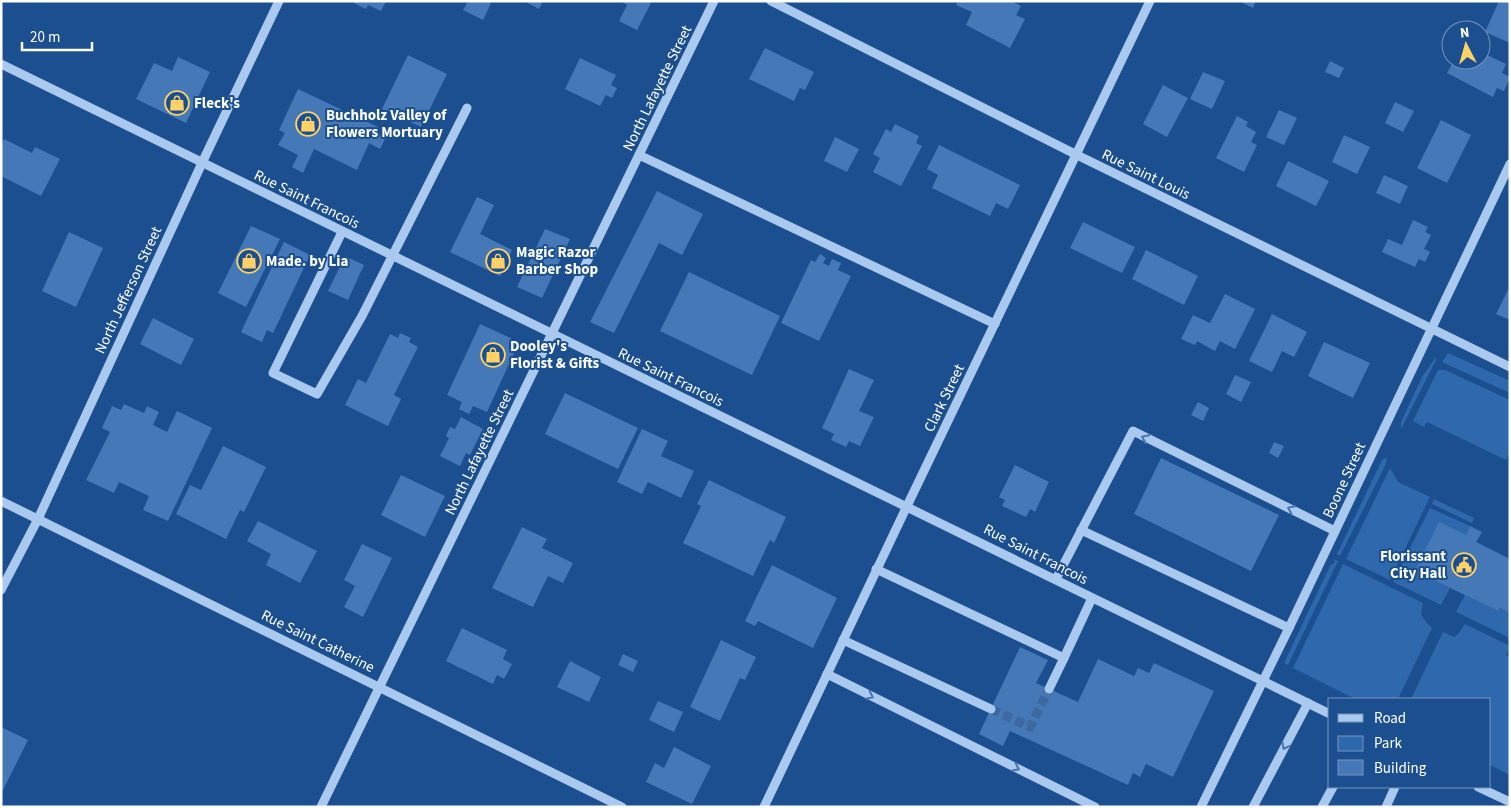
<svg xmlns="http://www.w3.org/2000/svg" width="1511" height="808" font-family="'Source Sans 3',sans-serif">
  <rect width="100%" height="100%" fill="#1b4f8f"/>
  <!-- green -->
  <g fill="#2e69ad">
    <path d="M1448,353L1510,381V393L1442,362Z"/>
    <path d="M1436,357V360L1401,429V422L1422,377Z"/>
    <path d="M1438,370H1445L1510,400V452L1506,460L1427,422L1424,427L1413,421Z"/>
    <path d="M1387,457L1386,464L1340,556L1337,554L1382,460Z"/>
    <path d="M1390,468L1398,482L1430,497L1390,580L1346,559Z"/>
    <path d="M1434,499L1474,518L1472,523L1432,504Z"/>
    <path d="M1430,508L1470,526L1466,535L1416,571L1450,588L1441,605L1393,582Z"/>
    <path d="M1333,559L1338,561L1288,665L1284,663L1330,566L1335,562Z"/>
    <path d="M1343,564L1423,603L1421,614L1426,622L1432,628L1398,699H1355L1293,668Z"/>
    <path d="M1465,595L1498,611L1500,608L1510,613V638L1456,612Z"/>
    <path d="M1465,624L1510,646L1506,655L1510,657V775L1490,765V699H1411L1443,632L1454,637L1458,634Z"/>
  </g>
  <!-- building -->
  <g fill="#4478b7">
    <path d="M350,1H386L381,11L368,5L366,9Z"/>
    <path d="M468,1H492L483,20L463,10Z"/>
    <path d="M524,1H543L539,9Z"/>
    <path d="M621,1H652L637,30L619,21L627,5Z"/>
    <path d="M958,1H1011L1021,6L1016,15L1025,19L1010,48L966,25L972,12L956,5Z"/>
    <path d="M1239,1H1256L1253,8Z"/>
    <path d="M1499,1H1510V43L1485,32Z"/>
    <path d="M765,48L814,72L805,90L800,88L794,101L749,79Z"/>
    <path d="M1481,52L1506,64L1502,73L1510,77L1504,91L1497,88L1493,97L1447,73L1454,60H1481Z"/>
    <path d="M408,55L447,74L421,127L382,109Z"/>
    <path d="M178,57L210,72L186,123L136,99L154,63L172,71Z"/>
    <path d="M580,58L616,75L611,85L617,88L612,98L606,95L600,106L565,89Z"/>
    <path d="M1330,61L1344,68L1339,78L1325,72Z"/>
    <path d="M1203,72L1225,81L1212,109L1190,99Z"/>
    <path d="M1163,85L1188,98L1167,137L1143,124Z"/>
    <path d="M298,89L378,127L376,132L386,137L380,149L369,143L357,170L314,149L303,173L292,167L298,155L278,145L285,133L279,130Z"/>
    <path d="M1395,102L1414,111L1403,132L1385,123Z"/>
    <path d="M1279,110L1297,118L1284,145L1266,137Z"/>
    <path d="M1237,116L1248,122L1246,126L1256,132L1251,142L1257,145L1244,172L1216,158Z"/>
    <path d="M1441,120L1471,135L1447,183L1417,168Z"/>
    <path d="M895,124L919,136L916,143L922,146L901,186L873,172L880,158L873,154L886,129L891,132Z"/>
    <path d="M1344,135L1370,147L1357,174L1332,162Z"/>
    <path d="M835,137L859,149L847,172L824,161Z"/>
    <path d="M4,139L32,153L35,147L60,159L41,196L1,176V145Z"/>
    <path d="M939,145L1020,185L1008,209L996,203L990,216L932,188L938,175L927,169Z"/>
    <path d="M1288,161L1329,181L1316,206L1276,186Z"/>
    <path d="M1384,175L1408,186L1400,204L1376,193Z"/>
    <path d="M657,191L703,214L682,255L659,243L614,333L590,322Z"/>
    <path d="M477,197L494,205L480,234L512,250L500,276L450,252Z"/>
    <path d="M1413,220L1428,227L1425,232L1431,235L1424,249L1430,252L1425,262L1419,259L1415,267L1382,252L1388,239L1402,245Z"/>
    <path d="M1083,222L1135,247L1122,273L1070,248Z"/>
    <path d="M251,226L280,239L246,307L218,293Z"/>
    <path d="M545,229L570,239L542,298L517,287Z"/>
    <path d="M69,232L103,248L76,307L42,291Z"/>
    <path d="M284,242L310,255L273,333L267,330L262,342L241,332Z"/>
    <path d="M1146,250L1198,276L1184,305L1132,279Z"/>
    <path d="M820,254L826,258L823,263L829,266L832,259L841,263L838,270L851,276L819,341L781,323L811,260L815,262Z"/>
    <path d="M345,256L364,265L348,300L328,291Z"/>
    <path d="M689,272L780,316L752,375L660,331Z"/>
    <path d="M1510,286V320L1496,314Z"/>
    <path d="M1225,294L1255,309L1235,349L1220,341L1215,351L1197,341L1195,345L1181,339L1193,315L1210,323Z"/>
    <path d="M1272,314L1307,332L1294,357L1282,351L1272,372L1249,361Z"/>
    <path d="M153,318L194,339L181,365L140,344Z"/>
    <path d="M480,324L519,342L487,412L473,406L469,414L459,409L462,402L447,395Z"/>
    <path d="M400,333L411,338L409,342L418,347L394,395L401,399L388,426L345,405L358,379L366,383L390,334L398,338Z"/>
    <path d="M1324,342L1370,363L1353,398L1308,376Z"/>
    <path d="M849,369L874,380L859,411L874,417L860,446L849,441L846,447L831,440L834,434L822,428Z"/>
    <path d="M1235,375L1251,382L1241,402L1226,394Z"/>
    <path d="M565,393L638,428L618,469L545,434Z"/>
    <path d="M1198,402L1209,408L1203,421L1191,415Z"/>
    <path d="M124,404L144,413L147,406L159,412L153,425L167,432L177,411L212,428L168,521L143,510L149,496L119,482L114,493L86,480L110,432L102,428L112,406L121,410Z"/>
    <path d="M461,417L483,429L470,455L466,453L460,466L440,456L449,438L446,436L450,427L455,429Z"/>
    <path d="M642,429L668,441L661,456L694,471L681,498L648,482L642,494L617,482Z"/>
    <path d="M1274,442L1284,446L1278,458L1269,453Z"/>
    <path d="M223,446L266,467L244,512L240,510L226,539L176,514L190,485L201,490Z"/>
    <path d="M1161,458L1279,515L1251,571L1134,514Z"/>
    <path d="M1015,465L1049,482L1035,512L1030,509L1026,517L1002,506L1005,500L999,497Z"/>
    <path d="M401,475L445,496L425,537L381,515Z"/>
    <path d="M709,480L786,517L774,543L770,540L753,576L683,543L701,506L697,504Z"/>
    <path d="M258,521L317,551L300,583L266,565L271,554L247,541Z"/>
    <path d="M1439,522L1466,535L1470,526L1482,532L1476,542L1510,559V613L1500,608L1498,611L1415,571Z"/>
    <path d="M522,527L547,539L542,548L573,563L563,583L548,576L533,607L492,588Z"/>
    <path d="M362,544L392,558L363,617L344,607L355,586L344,580Z"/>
    <path d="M772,565L837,598L813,648L758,621L755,626L745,621Z"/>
    <path d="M462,628L507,650L503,659L512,664L504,679L497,675L493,684L446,661Z"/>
    <path d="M721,640L756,657L745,680L740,678L720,721L690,707Z"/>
    <path d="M1020,647L1048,660L1036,683L1078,702L1098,659L1134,676L1138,668L1149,673L1154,663L1214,691L1173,777L1146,764L1140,777L1133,773L1128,785L1010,731L1003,746L979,734Z"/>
    <path d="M623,654L638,661L633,672L618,665Z"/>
    <path d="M570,661L601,677L589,702L557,687Z"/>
    <path d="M658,701L683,712L674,732L649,720Z"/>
    <path d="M1,727L28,740L1,794Z"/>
    <path d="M674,747L711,766L692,804L646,782L655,763L664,768Z"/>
  </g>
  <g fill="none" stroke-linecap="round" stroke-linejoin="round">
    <!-- minor-tunnel -->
    <path stroke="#3d69a0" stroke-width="9" stroke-dasharray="9 4.5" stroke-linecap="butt" d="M991,709L1030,727L1049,689"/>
    <!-- minor -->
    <g stroke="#a9c9ee" stroke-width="9">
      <path d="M771,1L1077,155L1510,367"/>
      <path d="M1,64C443,282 887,497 1330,714"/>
      <path d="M639,155L995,324"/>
      <path d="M342,232L273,373L317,394L362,316L467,108"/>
      <path d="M1,501L622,807"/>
      <path d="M1081,530L1289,628"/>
      <path d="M876,569L1064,658L1092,598"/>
      <path d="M1056,579L1133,431L1335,531"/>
      <path d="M1,590L38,519L202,163L279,1"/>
      <path d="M843,640L991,709"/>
      <path d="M827,674L1095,807"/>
      <path d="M1049,689L1064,658"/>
      <path d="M1478,787L1510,802"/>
      <path d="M321,807L714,1"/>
      <path d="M764,807L907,506L1150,1"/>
      <path d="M1201,807L1289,628L1510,164"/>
      <path d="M1253,807L1308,703"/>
      <path d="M1322,807L1333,787"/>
      <path d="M1386,807L1395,787"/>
    </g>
  </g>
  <!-- one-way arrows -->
  <defs><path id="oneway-chevron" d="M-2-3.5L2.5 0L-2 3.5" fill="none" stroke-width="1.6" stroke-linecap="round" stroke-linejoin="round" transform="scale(1.25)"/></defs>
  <g stroke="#4674ac">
    <use href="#oneway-chevron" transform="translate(1145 438) rotate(-154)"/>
    <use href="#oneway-chevron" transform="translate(1291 509) rotate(-154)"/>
    <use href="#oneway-chevron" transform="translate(870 696) rotate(26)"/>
    <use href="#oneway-chevron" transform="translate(1285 746) rotate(118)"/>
    <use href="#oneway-chevron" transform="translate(1016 768) rotate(26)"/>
  </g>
  <!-- icons -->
  <defs>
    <g id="shop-ring" transform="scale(1.25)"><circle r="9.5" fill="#1b4f8f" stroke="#ffd166" stroke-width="1.5"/><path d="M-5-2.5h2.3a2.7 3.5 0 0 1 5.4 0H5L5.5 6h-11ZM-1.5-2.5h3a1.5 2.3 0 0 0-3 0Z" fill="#ffd166"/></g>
    <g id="civic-ring" transform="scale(1.25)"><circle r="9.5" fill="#1b4f8f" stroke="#ffd166" stroke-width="1.5"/><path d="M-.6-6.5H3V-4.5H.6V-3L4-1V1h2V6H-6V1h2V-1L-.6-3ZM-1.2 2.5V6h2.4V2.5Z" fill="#ffd166"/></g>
  </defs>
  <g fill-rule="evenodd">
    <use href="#shop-ring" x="177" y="103"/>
    <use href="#shop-ring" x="308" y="124"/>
    <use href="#shop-ring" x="249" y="261"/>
    <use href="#shop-ring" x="498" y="261"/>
    <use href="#shop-ring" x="493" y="355"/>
    <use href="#civic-ring" x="1464" y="565"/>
  </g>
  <g text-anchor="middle" stroke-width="4" stroke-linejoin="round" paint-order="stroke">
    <!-- street labels -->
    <g font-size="15" fill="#fff" stroke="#1b4f8f">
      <text transform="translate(657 88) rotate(-64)" y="5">North Lafayette Street</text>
      <text transform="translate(1146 174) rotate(26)" y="5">Rue Saint Louis</text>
      <text transform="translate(307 199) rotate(26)" y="5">Rue Saint Francois</text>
      <text transform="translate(128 290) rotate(-65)" y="5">North Jefferson Street</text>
      <text transform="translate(671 377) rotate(26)" y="5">Rue Saint Francois</text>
      <text transform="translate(944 398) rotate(-64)" y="5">Clark Street</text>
      <text transform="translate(479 452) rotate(-64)" y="5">North Lafayette Street</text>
      <text transform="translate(1344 480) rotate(-65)" y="5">Boone Street</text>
      <text transform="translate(1036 554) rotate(27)" y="5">Rue Saint Francois</text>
      <text transform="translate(318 641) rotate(26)" y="5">Rue Saint Catherine</text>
    </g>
    <!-- poi labels -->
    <g font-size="15" font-weight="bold" fill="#fff" stroke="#1b4f8f" text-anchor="start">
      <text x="194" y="108">Fleck's</text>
      <text x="326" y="120">Buchholz Valley of<tspan x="326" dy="17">Flowers Mortuary</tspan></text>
      <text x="516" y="257">Magic Razor<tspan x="516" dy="17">Barber Shop</tspan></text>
      <text x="266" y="266">Made. by Lia</text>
      <text x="510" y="351">Dooley's<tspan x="510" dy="17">Florist &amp; Gifts</tspan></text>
      <text x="1446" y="561" text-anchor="end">Florissant<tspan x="1446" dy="17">City Hall</tspan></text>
    </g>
  </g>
  <!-- border -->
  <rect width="1511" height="808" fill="none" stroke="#ffffff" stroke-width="5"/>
  <!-- legend -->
  <rect x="1328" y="698" width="162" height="90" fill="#1b4f8f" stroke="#7695bc"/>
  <rect x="1338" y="714" width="25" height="8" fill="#a9c9ee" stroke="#7695bc"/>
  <text x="1374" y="723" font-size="15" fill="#ffffff">Road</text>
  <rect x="1338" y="736" width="25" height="15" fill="#2e69ad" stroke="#7695bc"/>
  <text x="1374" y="748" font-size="15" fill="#ffffff">Park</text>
  <rect x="1338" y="760" width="25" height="15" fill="#4478b7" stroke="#7695bc"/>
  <text x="1374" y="773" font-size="15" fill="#ffffff">Building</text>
  <!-- north arrow -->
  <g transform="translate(1466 45) rotate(354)"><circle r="24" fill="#1b4f8f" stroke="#7695bc"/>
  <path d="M0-4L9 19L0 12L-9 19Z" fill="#ffd166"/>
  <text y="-8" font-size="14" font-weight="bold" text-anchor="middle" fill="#ffffff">N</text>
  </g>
  <!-- scale -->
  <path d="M22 42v8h70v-8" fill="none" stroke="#ffffff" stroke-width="2.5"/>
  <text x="30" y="42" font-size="15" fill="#ffffff" stroke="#1b4f8f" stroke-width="4" paint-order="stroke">20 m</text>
</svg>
